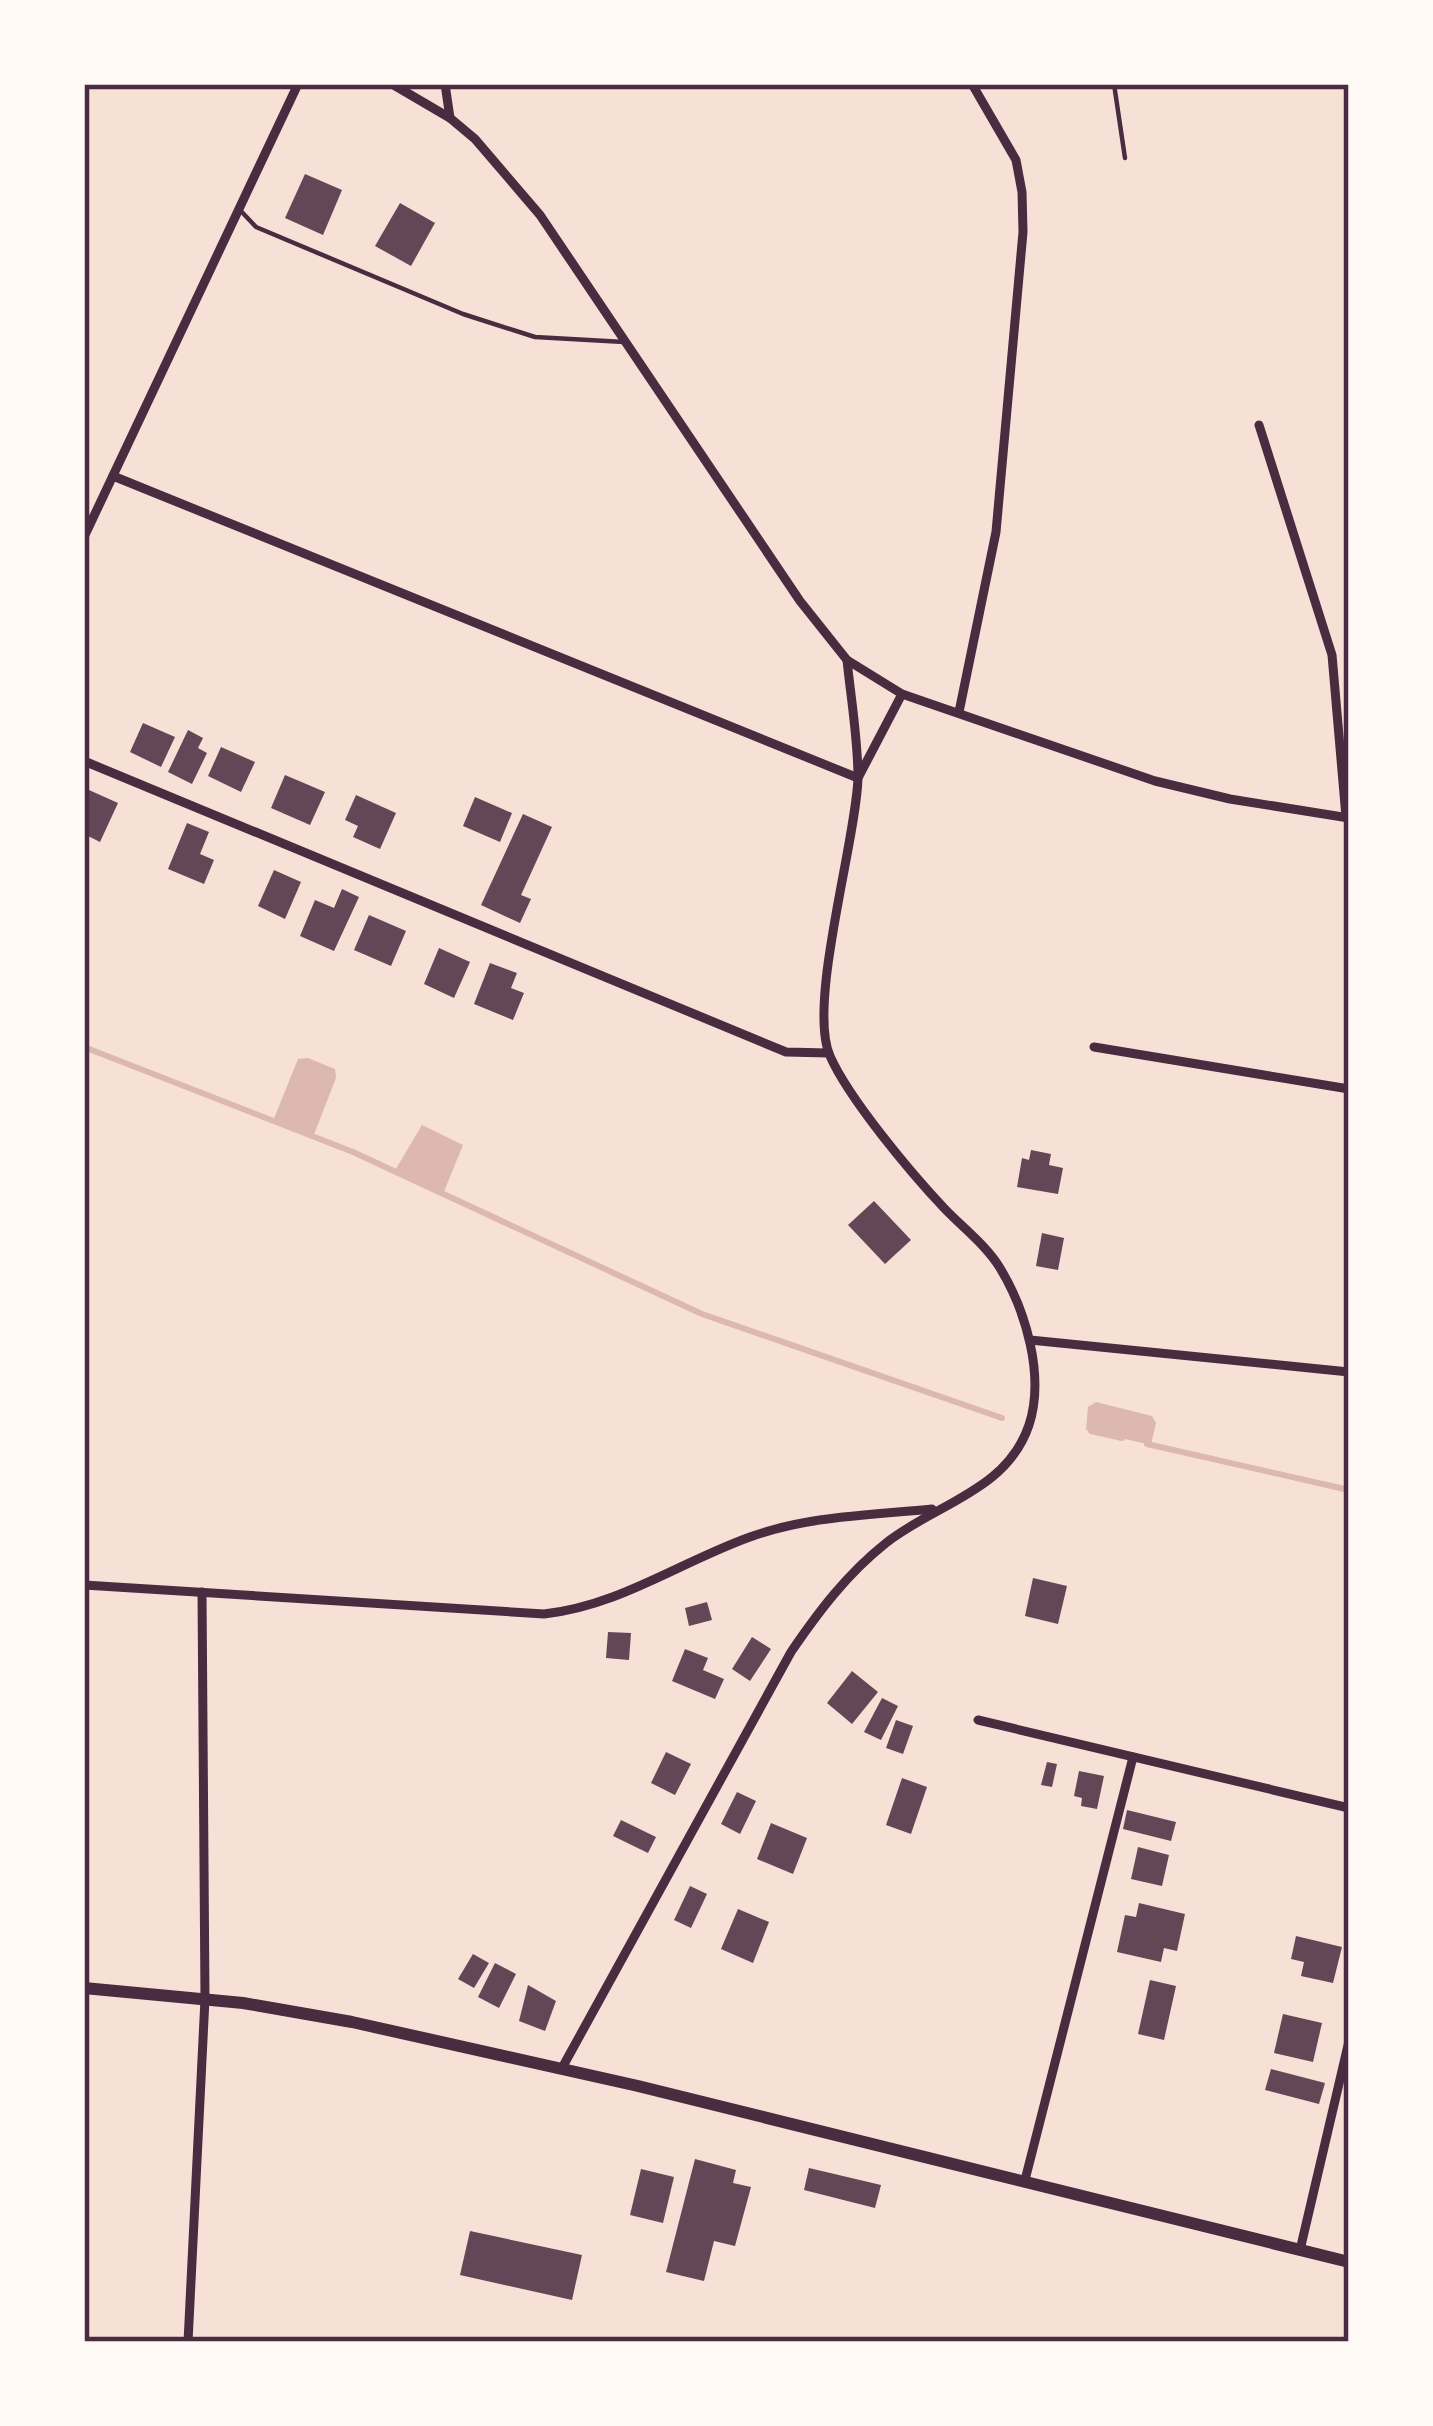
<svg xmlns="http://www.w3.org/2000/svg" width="1433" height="2426" font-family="'Golos Text',sans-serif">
  <rect width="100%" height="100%" fill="#f7e1d7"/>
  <!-- water -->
  <g fill="#dcb8b0">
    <path d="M308,1058L335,1069L336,1078L313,1137L273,1121L298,1059Z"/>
    <path d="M422,1125L463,1145L443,1194L394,1172Z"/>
    <path d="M1096,1402L1152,1416L1156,1423L1151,1445L1086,1430L1088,1407Z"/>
  </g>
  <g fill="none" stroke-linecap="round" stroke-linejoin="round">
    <!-- stream -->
    <g stroke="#dcb8b0" stroke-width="6">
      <path d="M84,1047L353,1152L702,1314L1002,1418"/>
      <path d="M1091,1431L1122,1438"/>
      <path d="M1147,1444L1349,1490"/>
    </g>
  </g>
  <!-- building -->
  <g fill="#644757">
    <path d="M305,174L342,190L323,235L285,218Z"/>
    <path d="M400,203L435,223L411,266L375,246Z"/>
    <path d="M143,723L175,737L161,767L130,752Z"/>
    <path d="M188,730L203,738L198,748L207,753L192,784L168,772Z"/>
    <path d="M221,747L255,762L241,792L208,776Z"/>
    <path d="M285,775L325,792L310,825L271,808Z"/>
    <path d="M89,790L118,803L100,842L84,834V802Z"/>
    <path d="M356,795L396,813L380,849L353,837L358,826L345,820Z"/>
    <path d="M475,797L512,813L500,842L463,826Z"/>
    <path d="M523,814L552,827L521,895L531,899L520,923L481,905Z"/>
    <path d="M187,823L209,832L200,854L214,860L204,884L168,869Z"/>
    <path d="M274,870L301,882L285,919L258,906Z"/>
    <path d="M342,889L359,897L334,951L300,936L315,900L334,908Z"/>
    <path d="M369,915L406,931L391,966L354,950Z"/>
    <path d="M439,948L470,962L454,998L424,984Z"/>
    <path d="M490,963L517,973L511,988L524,993L513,1020L474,1004Z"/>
    <path d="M1031,1150L1051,1154L1049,1165L1063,1168L1058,1194L1017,1187L1022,1158L1029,1160Z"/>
    <path d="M874,1201L911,1240L885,1264L848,1225Z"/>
    <path d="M1042,1233L1064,1238L1058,1270L1036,1266Z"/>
    <path d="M1033,1578L1067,1586L1058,1624L1025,1616Z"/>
    <path d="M707,1602L712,1620L689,1626L685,1608Z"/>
    <path d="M608,1632L631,1633L629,1660L606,1658Z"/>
    <path d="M752,1637L771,1649L750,1681L732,1669Z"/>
    <path d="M685,1649L708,1658L703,1670L724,1679L715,1699L672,1681Z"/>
    <path d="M852,1671L878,1692L852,1724L827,1703Z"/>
    <path d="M882,1698L898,1706L881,1740L864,1732Z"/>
    <path d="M896,1720L913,1726L903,1754L886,1748Z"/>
    <path d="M666,1752L691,1764L675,1795L651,1783Z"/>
    <path d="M1047,1762L1057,1764L1052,1787L1041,1785Z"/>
    <path d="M1079,1771L1104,1776L1097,1809L1081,1806L1082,1798L1074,1796Z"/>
    <path d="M902,1778L927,1787L911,1834L886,1825Z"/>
    <path d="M737,1792L756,1801L740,1834L721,1824Z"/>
    <path d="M1127,1810L1176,1822L1171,1841L1123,1829Z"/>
    <path d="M621,1820L656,1837L648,1853L613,1836Z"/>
    <path d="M771,1823L807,1838L793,1874L757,1859Z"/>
    <path d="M1138,1847L1169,1855L1162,1886L1131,1879Z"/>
    <path d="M690,1886L707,1894L691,1928L674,1920Z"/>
    <path d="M1139,1903L1185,1914L1177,1951L1164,1948L1161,1962L1117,1952L1125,1915L1136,1917Z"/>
    <path d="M738,1909L769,1922L753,1963L721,1949Z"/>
    <path d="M1296,1936L1342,1947L1333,1983L1301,1976L1304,1962L1291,1959Z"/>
    <path d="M473,1954L489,1963L474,1988L458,1979Z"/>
    <path d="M495,1963L516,1974L499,2008L478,1997Z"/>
    <path d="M1150,1980L1176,1986L1164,2040L1138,2034Z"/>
    <path d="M528,1985L556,2001L545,2031L519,2021Z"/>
    <path d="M1283,2014L1322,2023L1313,2062L1274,2053Z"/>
    <path d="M1271,2069L1325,2083L1319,2104L1265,2090Z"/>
    <path d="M695,2159L736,2170L733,2183L751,2187L735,2246L714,2241L704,2281L666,2272Z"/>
    <path d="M809,2168L881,2185L875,2208L804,2190Z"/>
    <path d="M641,2169L674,2177L663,2223L630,2215Z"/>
    <path d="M470,2231L582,2255L572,2300L460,2275Z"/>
  </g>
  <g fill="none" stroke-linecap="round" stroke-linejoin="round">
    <!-- service -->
    <g stroke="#4a2c40" stroke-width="4.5">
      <path d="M1114,84L1125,158"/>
      <path d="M239,209L256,227L463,314L535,337L624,342"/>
    </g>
    <!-- minor -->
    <g stroke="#4a2c40" stroke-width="9">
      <path d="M392,84L450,118L475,139L540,215L800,601L847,660L902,694L1155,781L1230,799L1349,818"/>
      <path d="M445,84L450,118"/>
      <path d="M1259,425L1332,655L1346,817"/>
      <path d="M113,476L858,778L902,694"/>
      <path d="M84,537L298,84"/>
      <path d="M959,712L996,532L1023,232L1022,192L1016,160L972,84"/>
      <path d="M84,761L786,1052L828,1053"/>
      <path d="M1094,1047L1349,1089"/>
      <path d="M1030,1340L1349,1372"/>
      <path d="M84,1585L544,1614C619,1606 680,1562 750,1537C808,1516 871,1515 932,1509"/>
      <path d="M978,1720L1349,1808"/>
      <path d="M562,2068L791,1652C819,1611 847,1574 886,1543C935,1504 1007,1491 1029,1425C1045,1376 1026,1311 1000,1268C987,1246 962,1227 944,1208C911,1173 849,1099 830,1056C807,1004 856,842 858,778C858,739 851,699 847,660"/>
      <path d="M1025,2180L1133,1757"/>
      <path d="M1300,2250L1349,2041"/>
      <path d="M188,2342L205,1999L202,1592"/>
    </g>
    <!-- secondary -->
    <path stroke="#4a2c40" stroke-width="12" d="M84,1988L243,2003L352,2022L638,2086L1349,2262"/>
  </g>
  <!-- border -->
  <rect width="1433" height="2426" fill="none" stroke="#fffaf5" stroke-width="174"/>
  <rect x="87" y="87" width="1259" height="2252" fill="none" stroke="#4a2c40" stroke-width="4.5"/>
</svg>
